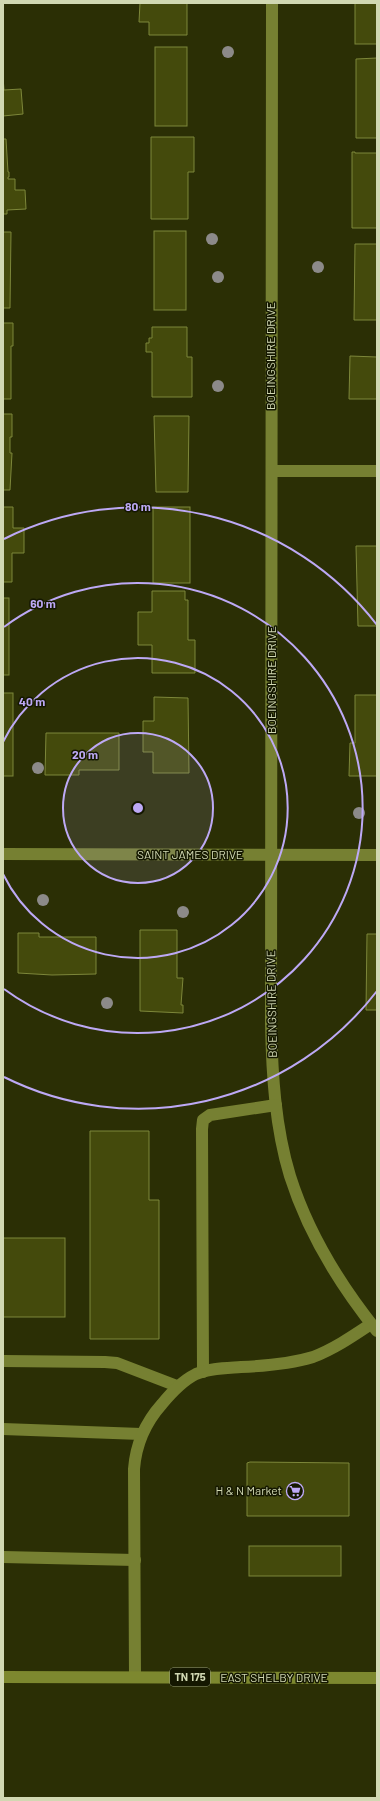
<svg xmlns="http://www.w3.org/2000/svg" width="380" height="1801" font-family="Barlow,sans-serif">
  <rect width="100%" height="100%" fill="#2b2f05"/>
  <!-- building -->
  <g fill="#444a0c" stroke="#7d873a">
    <path d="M140,3H187V35H149V22H139Z"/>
    <rect x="355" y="3" width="22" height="41"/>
    <rect x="155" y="47" width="32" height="79"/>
    <path d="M377,58V138H356V59Z"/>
    <path d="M3,77L4,90L21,89L23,114L3,116Z"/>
    <path d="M151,137H194V172H188V219H151Z"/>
    <path d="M3,139H6L8,172H9V177H8V179H15V190H25L26,209L7,210V214H3Z"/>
    <path d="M352,152H355V153H377V228H352Z"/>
    <rect x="154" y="231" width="32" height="79"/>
    <path d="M3,232H11L10,308H3Z"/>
    <path d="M355,244H377V320H354Z"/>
    <path d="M3,323H13V346H11V399H3Z"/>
    <path d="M152,327H187V357H192V397H152V352H146V343H149V338H152Z"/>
    <path d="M350,356L377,357V399H349Z"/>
    <path d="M3,414H12V437H10V453H12L10,490H3Z"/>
    <path d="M154,416H189L188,492H156Z"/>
    <path d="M3,507H13V528H24V553H12V582H3Z"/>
    <rect x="153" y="507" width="37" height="76"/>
    <path d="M356,546H377V626H358Z"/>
    <path d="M152,591H185V600H188V640H195V673H152V645H138V612H152Z"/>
    <rect x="3" y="598" width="6" height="77"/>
    <rect x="3" y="693" width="10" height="83"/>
    <path d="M355,695H377V776H349L350,743H355Z"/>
    <path d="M154,697L188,698L189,773H153V752H143V721H154Z"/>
    <path d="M46,733H119V770H79V775H45Z"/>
    <path d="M140,930H177V978H183L181,1005H183V1013L140,1011Z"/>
    <path d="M18,933H39V937H96V974L52,975L18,973Z"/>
    <path d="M367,934H377V1010H366Z"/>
    <path d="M90,1131H149V1200H159V1339H90Z"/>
    <rect x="3" y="1238" width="62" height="79"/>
    <path d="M250,1462L349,1463V1516H247V1463Z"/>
    <rect x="249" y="1546" width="92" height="30"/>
  </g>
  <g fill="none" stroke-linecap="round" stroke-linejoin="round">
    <!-- minor -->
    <g stroke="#768032" stroke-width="12">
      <path d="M272,3L271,1023C272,1073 275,1127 290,1176C308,1233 340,1285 377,1331"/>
      <path d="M272,471H377"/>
      <path d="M3,854L377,855"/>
      <path d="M3,1361L105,1362L117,1363L177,1386"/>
      <path d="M203,1372L202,1129L203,1120L210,1115L276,1105"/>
      <path d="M3,1429L141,1434"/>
      <path d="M3,1557L135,1560"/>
      <path d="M135,1677L134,1469C136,1443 145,1423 162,1404C172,1392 182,1381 196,1374C209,1368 227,1368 241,1367C265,1366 290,1364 313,1357C334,1349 353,1336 371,1324"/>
    </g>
    <!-- major -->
    <path stroke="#7d882f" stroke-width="12" d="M3,1677L377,1678"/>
  </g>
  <!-- trees -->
  <g fill="#8c8a89">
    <circle cx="228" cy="52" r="6"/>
    <circle cx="212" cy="239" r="6"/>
    <circle cx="318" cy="267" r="6"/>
    <circle cx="218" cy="277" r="6"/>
    <circle cx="218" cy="386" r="6"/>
    <circle cx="38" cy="768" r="6"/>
    <circle cx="359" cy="813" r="6"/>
    <circle cx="43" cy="900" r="6"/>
    <circle cx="183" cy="912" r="6"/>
    <circle cx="107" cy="1003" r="6"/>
  </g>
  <!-- distance rings -->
  <circle cx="138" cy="808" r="75" fill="#bda9f5" fill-opacity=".12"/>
  <g fill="none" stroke="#bda9f5" stroke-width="2">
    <circle cx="138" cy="808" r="75"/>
    <path d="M3 742A150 150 0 1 1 3 874"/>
    <path d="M4 627A225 225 0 1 1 4 989"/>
    <path d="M377 991A301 301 0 0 1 4 1077M4 539A301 301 0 0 1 377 625"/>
  </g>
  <!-- icons -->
  <defs>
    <g id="supermarket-ring" transform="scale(0.9)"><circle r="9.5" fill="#141700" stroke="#bda9f5" stroke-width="1.5"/><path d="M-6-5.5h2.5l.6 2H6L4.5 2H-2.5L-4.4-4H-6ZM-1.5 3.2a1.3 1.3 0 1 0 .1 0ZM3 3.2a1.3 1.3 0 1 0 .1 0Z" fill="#bda9f5"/></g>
  </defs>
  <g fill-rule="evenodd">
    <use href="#supermarket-ring" x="295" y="1491"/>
  </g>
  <g text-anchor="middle" stroke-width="3" stroke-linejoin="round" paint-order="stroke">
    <!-- shield labels -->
    <rect fill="#141700" stroke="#989e7d" stroke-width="1" x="170" y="1668" width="40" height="18" rx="3"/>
    <g font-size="11" font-weight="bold" fill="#d1d8b2">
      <text x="190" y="1681">TN 175</text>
    </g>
    <!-- street labels -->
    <g font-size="12" fill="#d1d8b2" stroke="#141700">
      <text transform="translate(271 356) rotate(-90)" y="4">BOEINGSHIRE DRIVE</text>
      <text transform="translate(272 680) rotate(-90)" y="4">BOEINGSHIRE DRIVE</text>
      <text x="190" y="859">SAINT JAMES DRIVE</text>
      <text transform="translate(272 1004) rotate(-91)" y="4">BOEINGSHIRE DRIVE</text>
      <text x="274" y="1682">EAST SHELBY DRIVE</text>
    </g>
    <!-- poi labels -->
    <g font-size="12" fill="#d1d8b2" stroke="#141700" text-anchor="end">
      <text x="282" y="1495">H &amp; N Market</text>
    </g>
  </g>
  <circle cx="138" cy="808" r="6" fill="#bda9f5" stroke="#141700" stroke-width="2"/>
  <g font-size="12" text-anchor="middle" font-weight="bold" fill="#bda9f5" stroke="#141700" stroke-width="3" stroke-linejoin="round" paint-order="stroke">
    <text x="138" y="511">80 m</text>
    <text x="43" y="608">60 m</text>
    <text x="32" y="706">40 m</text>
    <text x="85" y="759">20 m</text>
  </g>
  <!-- border -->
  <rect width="380" height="1801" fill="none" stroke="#d1d8b2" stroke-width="8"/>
</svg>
